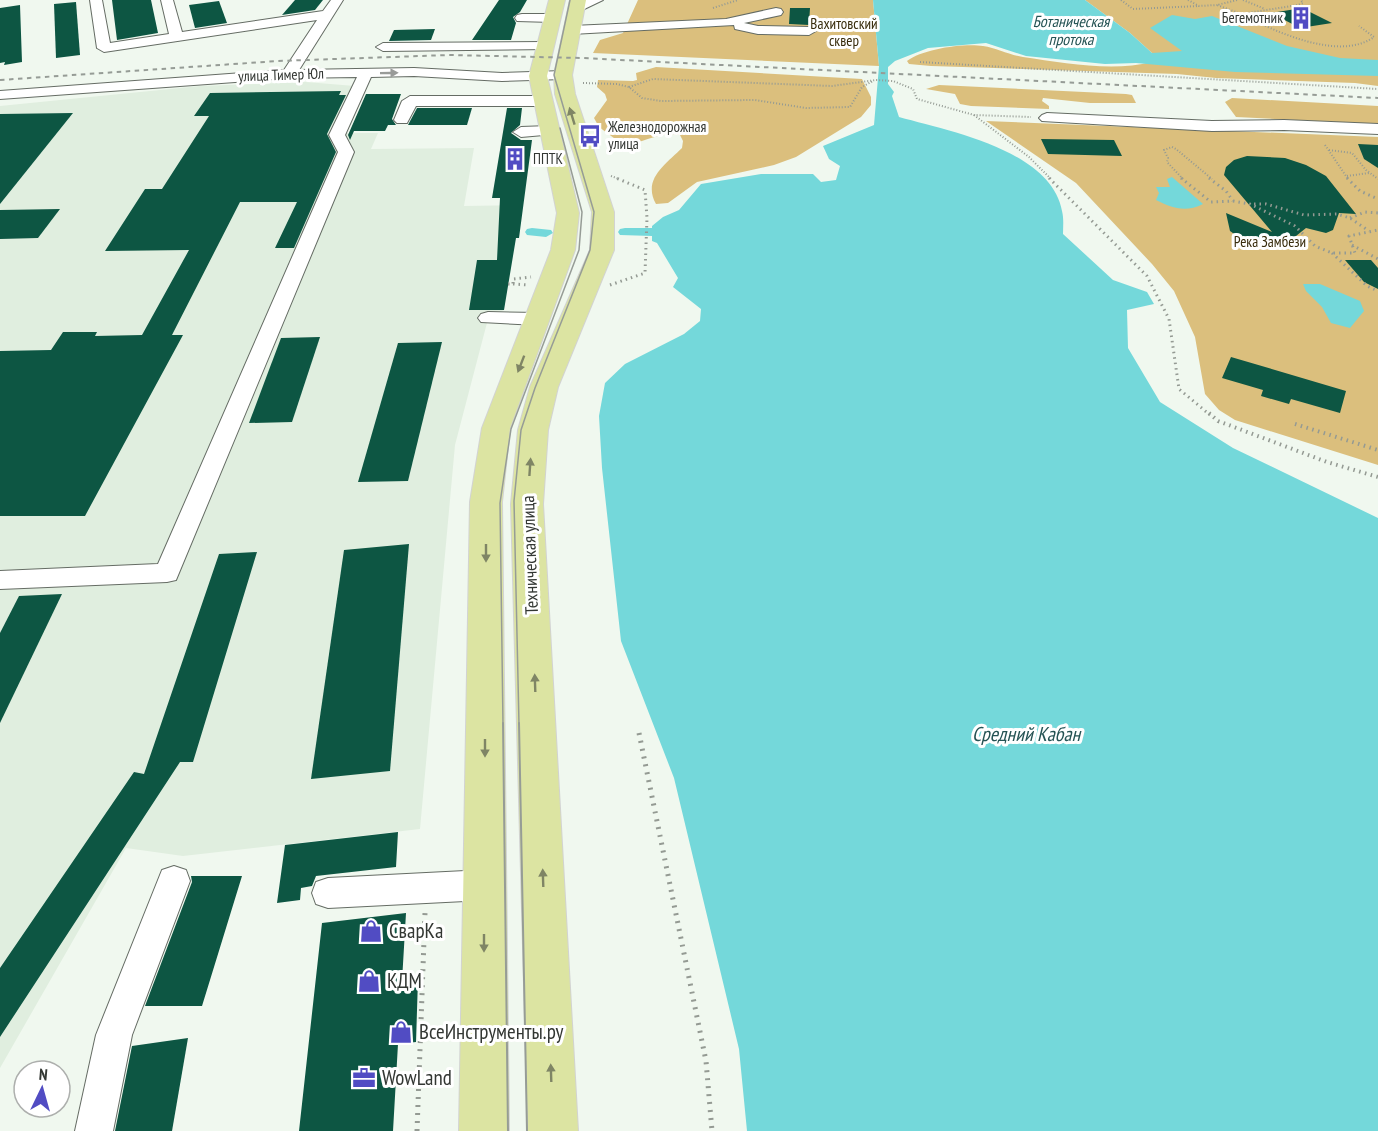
<svg xmlns="http://www.w3.org/2000/svg" width="1378" height="1131" font-family="'PT Sans Narrow',sans-serif">
  <rect width="100%" height="100%" fill="#f0f8ef"/>
  <!-- built -->
  <path fill="#e0eedf" d="M306,82L367,87L345,133H378L371,149L474,148L464,206L518,205L504,310L488,319L455,445L420,829L183,856L126,848L0,1068V106L200,86Z"/>
  <!-- green -->
  <g fill="#dbbf7d">
    <path d="M638,0H873L879,66L593,53L600,40L623,33Z"/>
    <path d="M1085,0H1378V86L1355,83L1216,78L1177,74L931,66L909,64L907,61C923,49 963,43 983,46C997,48 1009,55 1023,57C1064,63 1112,72 1152,62V53L1130,33Z"/>
    <path d="M656,67L862,79L871,97V105L861,117L796,157L774,165L697,182L668,203L656,204C642,179 666,164 682,148L683,141L680,135C660,130 642,145 622,144L599,127L594,118L607,100L605,94L597,87L598,80L633,81L637,80L636,73Z"/>
    <path d="M939,85L1126,94L1132,95L1136,103H1090L1043,98L1042,101L1049,106V109L971,106L960,104L955,94L926,89Z"/>
    <path d="M1232,98L1378,106V124L1236,117L1225,102Z"/>
    <path d="M986,121L1378,137V465L1235,420L1219,410L1205,394L1195,337L1174,291L1152,264L1076,183Z"/>
  </g>
  <!-- water -->
  <g fill="#74d8da">
    <path d="M873,0H1085L1130,33L1152,53L1182,51L1150,28L1172,15L1195,19L1212,16L1287,46L1340,58L1378,60V76L1235,72L1136,63L1105,64L1026,56L986,43L928,48L895,61L888,67V84L894,92L892,96L899,117C949,131 1051,150 1062,211C1064,219 1063,227 1063,234L1113,280L1147,292L1154,304L1127,310L1128,348L1160,402L1233,448L1378,518V1131H747L739,1049L674,778L621,641L602,468L599,416L605,383L625,364L684,334L700,321L701,309L673,287L678,278L657,243L652,241V226L663,217L679,210L701,184L761,174H813L821,182L836,180L840,166L829,159L823,146L874,125L879,66Z"/>
    <path d="M1172,177L1203,204C1185,213 1172,208 1156,200L1159,193L1156,187H1170L1167,179Z"/>
    <path d="M1303,284H1320L1360,301L1364,311L1350,328L1331,323L1322,307L1306,291Z"/>
  </g>
  <g fill="none" stroke-linecap="round" stroke-linejoin="round">
    <!-- canal -->
    <g fill="#74d8da" fill-rule="evenodd">
      <path d="M532,228L551,230L553,233L546,237L527,235L525,232L527,229Z"/>
      <path d="M625,228H652L659,232L652,236L620,235L618,232L620,229Z"/>
    </g>
  </g>
  <!-- building -->
  <g fill="#0d5643">
    <path d="M112,0H151L158,33L117,40Z"/>
    <path d="M295,0H323L315,10L282,15Z"/>
    <path d="M499,0H527L520,12L513,17L516,23L511,40H472Z"/>
    <path d="M219,1L227,23L195,28L189,5Z"/>
    <path d="M76,2L80,55L56,58L54,4Z"/>
    <path d="M20,5L22,62L4,65L5,62L0,63V8Z"/>
    <path d="M790,8H810L809,25L789,24Z"/>
    <path d="M1302,8L1332,23L1300,28L1271,13Z"/>
    <path d="M435,29L431,40L389,41L394,30Z"/>
    <path d="M341,91L339,95H346L327,134L336,152L294,248H275L297,202H240L172,335H183L85,516H0V351L51,350L63,332H97L95,336L142,335L189,250L105,251L145,189H162L209,116H194L210,93Z"/>
    <path d="M366,94H401L392,119L396,125H388L385,131H354L350,140L348,135Z"/>
    <path d="M417,108H472L467,125H408Z"/>
    <path d="M507,108H522L520,125L511,133L521,140H532L519,238H516L504,310H469L477,260H497L500,198H492Z"/>
    <path d="M73,113L0,204V114Z"/>
    <path d="M1041,139L1114,140L1122,156L1048,154Z"/>
    <path d="M1358,144L1378,145V168L1364,159Z"/>
    <path d="M1247,156L1285,158L1306,165L1326,176L1356,214L1339,213L1333,230L1326,233L1306,228L1291,240L1300,244L1261,245L1244,241L1230,231L1226,213L1272,232L1224,175L1226,167L1234,160Z"/>
    <path d="M60,209L38,238L0,239V210Z"/>
    <path d="M1345,260H1371L1378,268V289L1364,282Z"/>
    <path d="M320,337L292,422L249,423L281,338Z"/>
    <path d="M442,342L408,481L358,482L398,343Z"/>
    <path d="M1231,357L1346,391L1340,413L1291,399L1289,404L1261,396L1263,390L1222,378Z"/>
    <path d="M409,544L390,771L311,779L344,550Z"/>
    <path d="M257,552L193,762H180L0,1037V968L134,772L144,774L219,554Z"/>
    <path d="M62,594L0,723V633L19,596Z"/>
    <path d="M398,832L396,867L316,876L312,886L301,888L300,900L277,903L285,845Z"/>
    <path d="M191,876H242L202,1006H145L192,882Z"/>
    <path d="M406,913L402,981L418,979L416,1042L398,1044L393,1131H299L322,923Z"/>
    <path d="M188,1038L172,1131H115L132,1046Z"/>
  </g>
  <g fill="none" stroke-linecap="round" stroke-linejoin="round">
    <!-- minor casing -->
    <g stroke="#656c64" stroke-width="2">
      <g id="minor">
        <path d="M90,0H102L110,43L169,34L161,0H173L182,32L323,11L331,0H343L299,70L414,68L502,73L563,71L570,75L563,79L502,81L414,76L371,77L345,135L354,152L176,580L167,582L0,589V571L158,564L338,152L329,135L357,77L289,78L0,99V91L284,70L317,20L104,52L97,48Z"/>
        <path d="M586,0H603L576,13L570,9Z"/>
        <path d="M776,8L781,9L783,12L781,15L744,23L758,26L809,27L816,31L809,35L758,34L735,29L734,25L572,34L565,30L572,26L726,19Z"/>
        <path d="M522,14H552L559,18L552,22L517,21L515,18L517,15Z"/>
        <path d="M544,42L551,46L549,49L383,51L376,47L383,43Z"/>
        <path d="M410,96H542L550,101L542,106H416L407,123H397L394,120L402,101Z"/>
        <path d="M1047,113L1212,121L1284,120L1378,124V134L1284,130L1212,131L1042,121L1039,118L1042,115Z"/>
        <path d="M549,126L557,131L555,134L521,137L513,132L521,127Z"/>
        <path d="M488,312L538,313L545,315L548,319L545,323L538,325L481,322L478,318L481,314Z"/>
        <path d="M174,866L186,870L190,881L132,1035L113,1131H75L96,1035L162,870Z"/>
        <path d="M485,870L497,874L501,885L497,896L485,900L328,908L316,904L312,893L316,882L328,878Z"/>
      </g>
    </g>
    <!-- major casing -->
    <g stroke="#d2d3d2" stroke-width="2">
      <g id="major">
        <path d="M549,0H565L547,76L579,213L575,250L510,428L502,502L509,1131H459L470,502L482,428L551,250L557,213L529,76Z"/>
        <path d="M570,0H586L572,75L575,94L614,212V250L558,387L548,430L543,504L578,1131H528L511,504L518,430L530,387L590,250L592,212L555,94L554,75Z"/>
      </g>
    </g>
    <!-- path-far3 -->
    <g stroke="#949a93" stroke-width="2" stroke-dasharray="1 2" stroke-linecap="butt">
      <path d="M1121,0L1133,9L1199,6"/>
      <path d="M1188,0L1199,6L1217,5"/>
      <path d="M1237,0L1217,5L1241,14L1298,5L1303,3L1301,0"/>
      <path d="M1243,0L1265,9"/>
      <path d="M713,8L738,0"/>
      <path d="M1241,14C1274,31 1339,62 1374,37L1359,26"/>
      <path d="M920,62L1378,89"/>
      <path d="M583,83L617,84L629,87L642,98L661,101L755,100L806,108L850,107L862,87L873,81"/>
      <path d="M629,87L653,79L832,86L876,80L893,81L913,89L917,99L974,115L1031,117"/>
      <path d="M974,115L1029,157L1051,179"/>
      <path d="M1325,145L1348,179"/>
      <path d="M1329,150L1352,153L1366,170L1378,179"/>
      <path d="M611,176L619,179"/>
      <path d="M1347,176L1369,173"/>
      <path d="M1183,179L1167,162L1168,158L1164,150L1172,147L1176,149L1212,179"/>
    </g>
    <!-- path-far2 -->
    <g stroke="#949a93" stroke-width="3" stroke-dasharray="1.5 4" stroke-linecap="butt">
      <path d="M1049,178L1147,276L1169,319L1179,389L1210,415"/>
      <path d="M1181,178L1211,202L1233,201"/>
      <path d="M1209,178L1226,191L1233,201"/>
      <path d="M1347,178L1360,191L1378,199"/>
      <path d="M1233,201L1250,204L1295,226L1315,246L1332,253H1355L1349,236L1378,230"/>
      <path d="M1254,204H1266L1304,215L1337,214L1350,218L1369,231"/>
      <path d="M1350,218L1365,212L1378,213"/>
      <path d="M1352,245L1378,259"/>
      <path d="M1332,253L1367,286L1378,291"/>
      <path d="M508,284H513V279L531,277"/>
      <path d="M513,284L528,285"/>
      <path d="M610,285L645,273L647,218L645,190L616,178"/>
    </g>
    <!-- path-far1 -->
    <g stroke="#949a93" stroke-width="4" stroke-dasharray="1.5 4.5" stroke-linecap="butt">
      <path d="M1209,413L1218,421L1327,462L1378,477"/>
      <path d="M1295,424L1378,450"/>
    </g>
    <!-- path -->
    <g stroke="#949a93" stroke-width="5" stroke-dasharray="2 6" stroke-linecap="butt">
      <path d="M639,733L706,1061L712,1131"/>
      <path d="M417,1131L425,913"/>
    </g>
    <!-- minor -->
    <use href="#minor" fill="#fff" fill-rule="evenodd"/>
    <!-- major -->
    <use href="#major" fill="#dce4a2" fill-rule="evenodd"/>
    <!-- tram-far1 -->
    <g stroke="#969c96" stroke-width="1.5">
      <path d="M503,724L500,503L511,429L579,250L582,212L560,128"/>
      <path d="M519,724L514,501L521,430L535,388L590,250L594,212L554,75L570,0"/>
    </g>
    <!-- tram -->
    <g stroke="#969c96" stroke-width="2">
      <path d="M503,723L508,1131"/>
      <path d="M519,723L527,1131"/>
    </g>
    <!-- rail -->
    <path stroke="#969c96" stroke-width="2" stroke-dasharray="4.5 4.5" stroke-linecap="butt" d="M0,80L278,61L449,55L582,58L1378,98"/>
  </g>
  <!-- one-way arrows -->
  <defs><path id="oneway-solid" d="M-6-.8H1V-3.2L6.5 0L1 3.2V.8H-6Z" transform="scale(1.5)"/></defs>
  <use fill="#999b99" href="#oneway-solid" transform="translate(389 73) rotate(-1)"/>
  <g fill="#7f8565">
    <use href="#oneway-solid" transform="translate(572 116) rotate(-107)"/>
    <use href="#oneway-solid" transform="translate(521 364) rotate(111)"/>
    <use href="#oneway-solid" transform="translate(530 467) rotate(-86)"/>
    <use href="#oneway-solid" transform="translate(486 553) rotate(90)"/>
    <use href="#oneway-solid" transform="translate(535 683) rotate(-92)"/>
    <use href="#oneway-solid" transform="translate(485 748) rotate(90)"/>
    <use href="#oneway-solid" transform="translate(543 878) rotate(-92)"/>
    <use href="#oneway-solid" transform="translate(484 943) rotate(90)"/>
    <use href="#oneway-solid" transform="translate(551 1073) rotate(-92)"/>
  </g>
  <!-- icons -->
  <defs>
    <g id="building-bare" transform="scale(1.8)"><path d="M-4-6H4V6H1V3H-1V6H-4ZM-2.5-4.3h1.7v1.8h-1.7ZM.8-4.3h1.7v1.8H.8ZM-2.5-1h1.7V.8h-1.7ZM.8-1h1.7V.8H.8Z" fill="#514cc3" stroke="#fff" stroke-width="2.5" paint-order="stroke"/></g>
    <g id="bus-bare" transform="scale(1.8)"><path d="M-5-6H5V4H4V6H2V4H-2V6H-4V4H-5ZM-3.5-4V0h7V-4ZM-3.5 1.2v1.5H-2V1.2ZM2 1.2v1.5H3.5V1.2Z" fill="#514cc3" stroke="#fff" stroke-width="2.5" paint-order="stroke"/></g>
    <g id="shop-bare" transform="scale(1.8)"><path d="M-5-2.5h2.3a2.7 3.5 0 0 1 5.4 0H5L5.5 6h-11ZM-1.5-2.5h3a1.5 2.3 0 0 0-3 0Z" fill="#514cc3" stroke="#fff" stroke-width="2.5" paint-order="stroke"/></g>
    <g id="office-bare" transform="scale(1.8)"><path d="M-6-3h4V-5.5h4V-3h4V5H-6ZM-1-4.5V-3h2v-1.5ZM-6 0V1H6V0Z" fill="#514cc3" stroke="#fff" stroke-width="2.5" paint-order="stroke"/></g>
  </defs>
  <g fill-rule="evenodd">
    <use href="#building-bare" x="1301" y="18"/>
    <use href="#bus-bare" x="590" y="136"/>
    <use href="#building-bare" x="515" y="159"/>
    <use href="#shop-bare" x="371" y="931"/>
    <use href="#shop-bare" x="369" y="981"/>
    <use href="#shop-bare" x="401" y="1032"/>
    <use href="#office-bare" x="364" y="1078"/>
  </g>
  <g text-anchor="middle" stroke-width="6" stroke-linejoin="round" paint-order="stroke">
    <!-- far-poi labels -->
    <g font-size="15" fill="#333733" stroke="#fff" text-anchor="start">
      <text x="1283" y="23" text-anchor="end">Бегемотник</text>
      <text x="608" y="132">Железнодорожная<tspan x="608" dy="17">улица</tspan></text>
      <text x="533" y="164">ППТК</text>
    </g>
    <!-- far-park labels -->
    <g font-size="15" fill="#382c0c" stroke="#fff">
      <text x="844" y="29">Вахитовский<tspan x="844" dy="17">сквер</tspan></text>
      <text x="1270" y="247">Река Замбези</text>
    </g>
    <!-- far-street labels -->
    <g font-size="15" fill="#333733" stroke="#fff">
      <text transform="translate(281 75) rotate(-2)" y="5">улица Тимер Юл</text>
    </g>
    <!-- far-water labels -->
    <g font-size="16" font-style="italic" fill="#255354" stroke="#fff">
      <text x="1071" y="27">Ботаническая<tspan x="1071" dy="18">протока</tspan></text>
    </g>
    <!-- street labels -->
    <g font-size="18" fill="#333733" stroke="#fff">
      <text transform="translate(530 555) rotate(-92)" y="6">Техническая улица</text>
    </g>
    <!-- water labels -->
    <g font-size="20" font-style="italic" fill="#255354" stroke="#fff">
      <text x="1026" y="741">Средний Кабан</text>
    </g>
    <!-- near-poi labels -->
    <g font-size="21" fill="#333733" stroke="#fff" text-anchor="start">
      <text x="389" y="938">СварКа</text>
      <text x="387" y="988">КДМ</text>
      <text x="419" y="1039">ВсеИнструменты.ру</text>
      <text x="382" y="1085">WowLand</text>
    </g>
  </g>
  <!-- north arrow -->
  <g transform="translate(42 1089) rotate(5)"><circle r="28" fill="#ffffff" stroke="#adafad" stroke-width="1.5"/>
  <path d="M0-4.5L10 22L0 15L-10 22Z" fill="#514cc3"/>
  <text y="-9" font-size="16" font-weight="bold" text-anchor="middle" fill="#333733">N</text>
  </g>
</svg>
